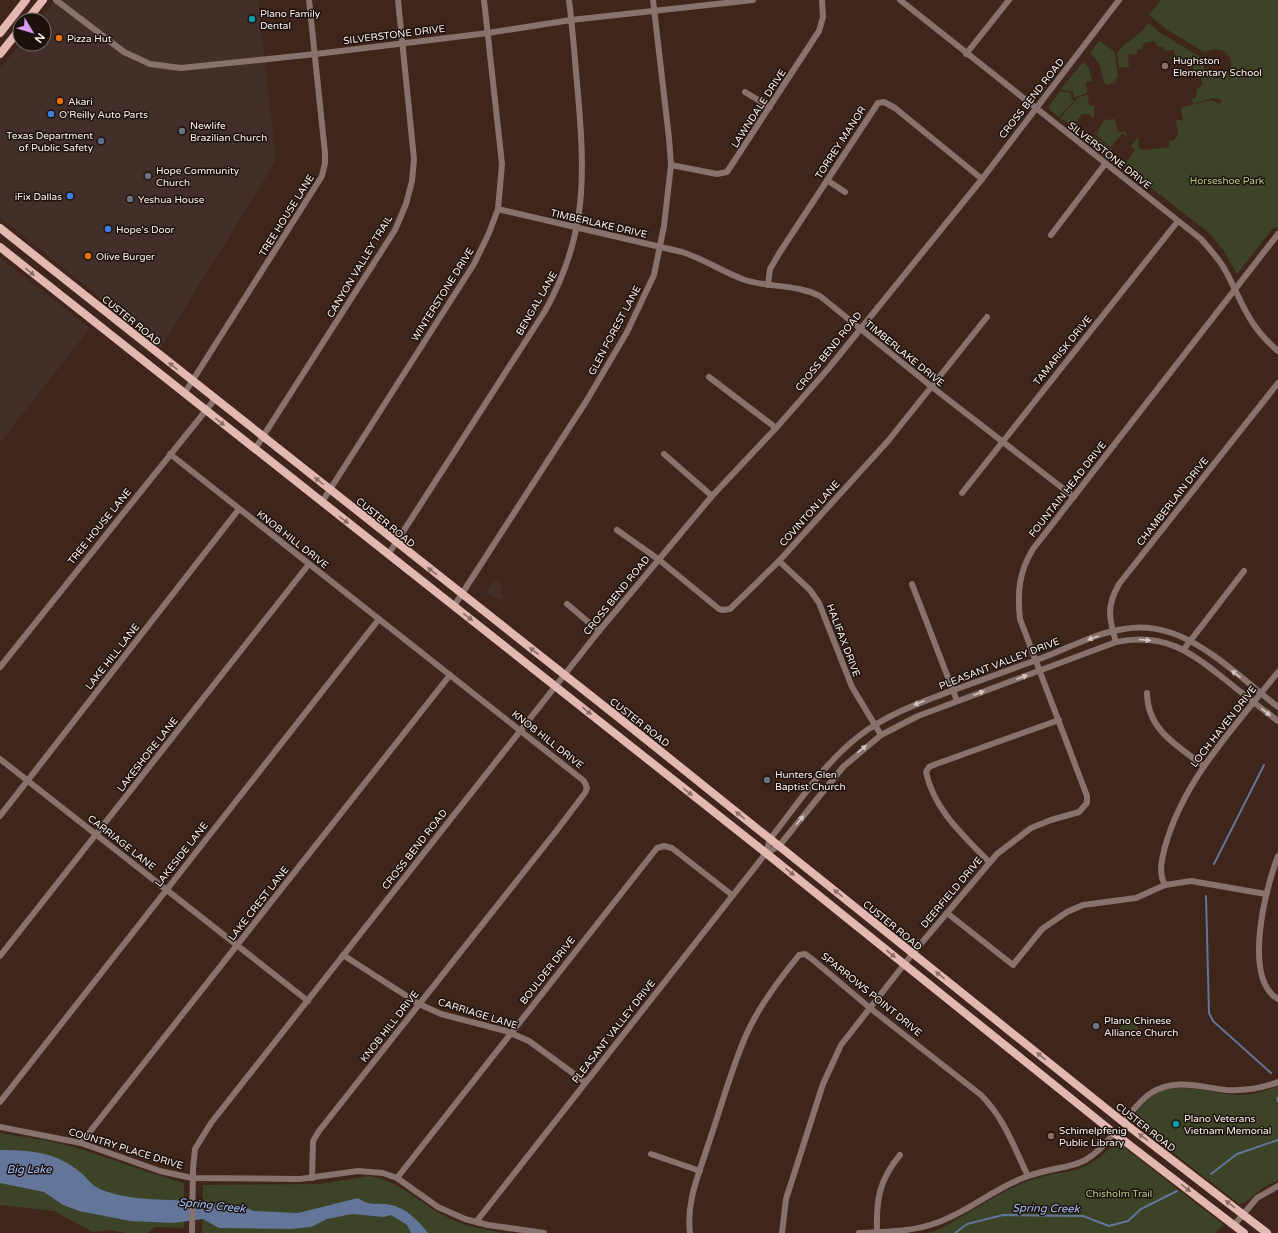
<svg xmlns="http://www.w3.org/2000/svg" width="1278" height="1233" font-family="'Varela Round',sans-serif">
  <rect width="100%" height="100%" fill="#3f251a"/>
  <!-- commercial -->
  <g fill="#422f29">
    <path d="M55,0H258L276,161L161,347L0,217V69L20,44H44V20H39Z"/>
    <path d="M0,258L90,328L0,443Z"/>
    <path d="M494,580L504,586L500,592L505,595L501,601L486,592Z"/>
  </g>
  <!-- green -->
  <g fill="#3c4326">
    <path d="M1161,0H1278V228L1277,229L1274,227L1237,274L1224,251L1208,232L1118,162L1119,160L1125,164L1135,150L1131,146L1138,137L1139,148L1144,150L1169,147V141L1174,140L1178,135L1176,120H1183L1181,109L1183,107L1212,100L1219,104L1222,100L1213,98L1193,104L1192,98H1196L1197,89L1202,85L1201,78L1195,76L1193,67L1188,68L1187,60H1175L1174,50L1165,51L1164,47L1157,46L1154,41L1144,43L1141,49L1137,50V54L1128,55L1129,67L1119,68L1117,53C1126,41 1140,36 1148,23L1162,34L1199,56L1207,74L1213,77H1222L1231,70V59L1224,51L1215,49L1204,52L1166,29L1149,15Z"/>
    <path d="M1099,41L1115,52L1118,78H1116V83L1107,85L1104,82L1099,63L1090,53Z"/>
    <path d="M1083,62L1089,68L1092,81L1086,82L1087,93L1074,98L1073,91L1060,90Z"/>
    <path d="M1060,91L1071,93V98L1074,101L1059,117L1050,110L1049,106Z"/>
    <path d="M1088,95L1089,106L1094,105V118L1088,114H1082L1072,126L1060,118L1079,97Z"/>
    <path d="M1115,119L1118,132H1126L1127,136L1122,134L1111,147L1096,135L1104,120Z"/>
    <path d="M1095,136L1110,148H1113L1109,152L1113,156L1112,158L1091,142Z"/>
    <path d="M1127,1019L1141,1030L1134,1039L1120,1028Z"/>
    <path d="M1278,1086V1180L1264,1187L1244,1203L1239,1204L1135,1123L1133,1117C1165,1069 1199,1095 1242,1095C1254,1095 1267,1090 1278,1086Z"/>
    <path d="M0,1133C24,1137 49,1140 73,1147C111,1158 147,1173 184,1183V1228L155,1227L147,1233H125L111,1230L93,1232L54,1211L0,1205Z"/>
    <path d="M1116,1141L1224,1225L1215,1233H928L940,1229C967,1214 994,1195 1023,1183C1064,1166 1083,1181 1116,1141Z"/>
    <path d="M369,1176C403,1182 418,1203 447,1217C464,1226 485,1230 504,1233H202L203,1185L319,1184Z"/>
  </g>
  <!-- water -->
  <path fill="#637598" d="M0,1150C30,1150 56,1152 80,1172C89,1179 90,1185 102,1190C134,1202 170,1199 202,1201L207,1204L245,1207L253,1211L298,1213L358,1198C371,1207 377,1202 391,1205C406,1208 419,1221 428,1233H411L407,1225L391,1215L384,1217L352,1214L327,1219L311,1227L291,1229L219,1228L203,1219L173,1223L130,1221L79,1211L63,1205L44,1192L0,1183Z"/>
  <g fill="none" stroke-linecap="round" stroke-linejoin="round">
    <!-- stream -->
    <g stroke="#637598" stroke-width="2">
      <path d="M1214,864L1264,765"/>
      <path d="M1206,896L1209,1013L1213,1021L1271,1073"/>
      <path d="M1277,1098L1278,1101"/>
      <path d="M1211,1174L1237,1154L1278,1140"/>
      <path d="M955,1233L967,1224L1003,1215L1083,1216L1109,1226L1128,1221L1141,1209L1177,1191"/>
    </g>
    <!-- minor -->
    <g stroke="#87726e" stroke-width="6">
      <path d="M56,0L124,52L150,64L181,68L316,54L488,33L571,20L753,0"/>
      <path d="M900,0L1201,239C1209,248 1218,258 1224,268C1243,302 1246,324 1278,351"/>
      <path d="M966,54L1009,0"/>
      <path d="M745,92L770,107"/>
      <path d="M671,165L717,174L727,172L819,31L823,17L822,0"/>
      <path d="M827,180L845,192"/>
      <path d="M498,209L682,252C704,259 723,272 745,280C770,288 796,284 820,296L932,387L1074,497"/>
      <path d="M1051,235L1105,164"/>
      <path d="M768,285L770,269L780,252L878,103L884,102L895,108L982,179"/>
      <path d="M709,377L776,428"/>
      <path d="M184,394L322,176L325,163V153L309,0"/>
      <path d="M255,449L395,230L406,204L412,181L414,159L398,0"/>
      <path d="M170,454L584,781L587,788L585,793L557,830L319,1131L313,1141L312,1178"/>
      <path d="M664,454L712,496"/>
      <path d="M962,493L1178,221"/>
      <path d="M322,502L474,264L489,233L498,209L502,164L484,0"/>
      <path d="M617,530L658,559L719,609L723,610L730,609L779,561L888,441L987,317"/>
      <path d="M388,555L545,311C587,236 585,177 578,94C575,62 573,31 569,0"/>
      <path d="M779,561L810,590L819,603L852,687L881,735"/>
      <path d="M912,584L957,701"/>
      <path d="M567,604L599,631"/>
      <path d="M454,606L587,400L627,332L654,275L664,226L671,165L669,138L653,0"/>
      <path d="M1116,642C1109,618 1106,607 1119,584L1278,383"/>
      <path d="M1184,649L1244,571"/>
      <path d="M0,667L215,399"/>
      <path d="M1147,693C1147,730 1178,746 1204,766"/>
      <path d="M0,759L308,1001"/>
      <path d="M0,816L239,509"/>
      <path d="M766,853L779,846L843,767L881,735L918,716L1116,642C1166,632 1190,652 1227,681C1244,695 1261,708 1278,721"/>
      <path d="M1278,856C1266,887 1242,978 1278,999"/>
      <path d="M989,862C963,835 934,810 926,772L929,767L936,764L1059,720"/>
      <path d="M1165,885C1158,874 1162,858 1165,847C1184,778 1235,727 1278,672"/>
      <path d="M947,913L1013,965L1042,929L1067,912L1083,905L1136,898L1165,885L1191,881L1266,894"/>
      <path d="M343,955L419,1004L441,1014L506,1031L529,1041L585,1082"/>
      <path d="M0,956L309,564"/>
      <path d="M0,1102L379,619"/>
      <path d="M1123,1122C1132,1112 1140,1100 1151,1093C1175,1078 1200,1087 1226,1090C1244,1091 1262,1088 1278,1082"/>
      <path d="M0,1127L81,1143L160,1171L192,1178L300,1179L358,1171L383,1173L397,1178L438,1207L465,1219L488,1225L544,1233"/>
      <path d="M81,1143L450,675"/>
      <path d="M651,1154L700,1171"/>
      <path d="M397,1178L657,848L664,846L672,848L732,895"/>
      <path d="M476,1222L766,853L770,839C798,804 823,764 859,736C886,715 919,703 951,691C981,680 1011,669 1042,658C1069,648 1095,633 1124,629C1140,626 1157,628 1172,633C1208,645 1247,683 1278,707"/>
      <path d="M1234,1225L1257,1198L1278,1186"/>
      <path d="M877,1232C876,1200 879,1180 900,1155"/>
      <path d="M192,1233L193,1169L195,1149L211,1123L599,631L712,496L776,428L828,369L982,179L1119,0"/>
      <path d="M690,1233C686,1202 699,1174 708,1145C721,1108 731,1069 747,1033C760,1005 779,980 799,955L805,954L812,959L870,1008L981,1095C1004,1118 1014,1147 1028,1176"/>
      <path d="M782,1233L786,1199L823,1084L841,1045L913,953L997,854L1031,828L1051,820L1079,812L1087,803V796L1020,619C1017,592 1019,572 1033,549L1278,234"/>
      <path d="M859,1233C885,1232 911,1232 936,1223C969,1212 995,1187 1028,1176C1070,1162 1083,1173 1114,1133"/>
    </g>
    <!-- major -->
    <g stroke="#e2b8b0" stroke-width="8">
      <path d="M27,20L43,0"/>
      <path d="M0,33L26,0"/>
      <path d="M0,54L20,29"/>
      <path d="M0,228L633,729L1123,1122L1267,1233"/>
      <path d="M0,247L766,853L1114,1133L1244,1233"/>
    </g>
  </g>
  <!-- one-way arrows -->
  <defs><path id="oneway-solid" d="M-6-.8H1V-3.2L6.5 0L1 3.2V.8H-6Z"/></defs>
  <g fill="#896d67">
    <use href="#oneway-solid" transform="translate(30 272) rotate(39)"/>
    <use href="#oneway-solid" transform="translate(173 366) rotate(-141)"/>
    <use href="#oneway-solid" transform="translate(220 422) rotate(38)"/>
    <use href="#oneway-solid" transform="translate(319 481) rotate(-142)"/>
    <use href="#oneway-solid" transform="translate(344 520) rotate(38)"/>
    <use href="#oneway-solid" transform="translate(432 571) rotate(-142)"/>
    <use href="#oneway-solid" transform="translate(468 617) rotate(38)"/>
    <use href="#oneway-solid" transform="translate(534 651) rotate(-142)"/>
    <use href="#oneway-solid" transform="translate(587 711) rotate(39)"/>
    <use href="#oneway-solid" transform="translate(688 792) rotate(39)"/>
    <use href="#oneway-solid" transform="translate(740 815) rotate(-141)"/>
    <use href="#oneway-solid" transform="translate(790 872) rotate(39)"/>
    <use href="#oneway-solid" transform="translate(838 893) rotate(-141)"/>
    <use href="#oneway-solid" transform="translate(891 954) rotate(39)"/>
    <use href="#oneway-solid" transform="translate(940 975) rotate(-141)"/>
    <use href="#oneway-solid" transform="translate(1041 1056) rotate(-141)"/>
    <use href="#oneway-solid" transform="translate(1143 1137) rotate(-143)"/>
    <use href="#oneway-solid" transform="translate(1186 1188) rotate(37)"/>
    <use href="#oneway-solid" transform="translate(1230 1204) rotate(-142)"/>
  </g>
  <g fill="#d4c5c1">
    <use href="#oneway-solid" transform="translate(1093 638) rotate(160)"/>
    <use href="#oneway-solid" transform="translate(1145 640) rotate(5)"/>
    <use href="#oneway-solid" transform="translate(1236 674) rotate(-142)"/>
    <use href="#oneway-solid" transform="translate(1022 677) rotate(-21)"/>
    <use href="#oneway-solid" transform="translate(979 693) rotate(-21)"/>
    <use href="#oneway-solid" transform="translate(919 703) rotate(159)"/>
    <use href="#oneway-solid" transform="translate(1266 712) rotate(38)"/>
    <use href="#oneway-solid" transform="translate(862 749) rotate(-40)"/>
    <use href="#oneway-solid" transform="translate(800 820) rotate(-51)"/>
  </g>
  <!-- markers -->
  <g fill="#0f9aa8" stroke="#1d110d" stroke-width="1.5">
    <circle cx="252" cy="19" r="4"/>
    <circle cx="1176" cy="1124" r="4"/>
  </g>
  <g fill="#e8710a" stroke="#1d110d" stroke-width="1.5">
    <circle cx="59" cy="38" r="4"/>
    <circle cx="60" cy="101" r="4"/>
    <circle cx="88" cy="256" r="4"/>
  </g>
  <g fill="#8d6e63" stroke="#1d110d" stroke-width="1.5">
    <circle cx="1165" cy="66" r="4"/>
    <circle cx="1051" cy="1136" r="4"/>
  </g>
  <g fill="#3f7fe0" stroke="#1d110d" stroke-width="1.5">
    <circle cx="51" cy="114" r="4"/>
    <circle cx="70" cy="196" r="4"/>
    <circle cx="108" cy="229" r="4"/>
  </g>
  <g fill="#6b7280" stroke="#1d110d" stroke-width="1.5">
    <circle cx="182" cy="131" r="4"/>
    <circle cx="148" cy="176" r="4"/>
    <circle cx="130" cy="199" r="4"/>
    <circle cx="767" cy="780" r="4"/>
    <circle cx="1096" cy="1026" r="4"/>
  </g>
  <circle fill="#5c6f8a" stroke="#1d110d" stroke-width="1.5" cx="101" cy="141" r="4"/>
  <g text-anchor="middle" stroke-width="3" stroke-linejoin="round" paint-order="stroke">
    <!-- poi labels -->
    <g font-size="10" fill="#fdf2ee" stroke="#1d110d" text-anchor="start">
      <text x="260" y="17">Plano Family<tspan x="260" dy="12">Dental</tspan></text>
      <text x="67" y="42">Pizza Hut</text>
      <text x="1173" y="64">Hughston<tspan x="1173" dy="12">Elementary School</tspan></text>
      <text x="68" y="105">Akari</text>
      <text x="59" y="118">O'Reilly Auto Parts</text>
      <text x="190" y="129">Newlife<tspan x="190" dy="12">Brazilian Church</tspan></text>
      <text x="93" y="139" text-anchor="end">Texas Department<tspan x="93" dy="12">of Public Safety</tspan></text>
      <text x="156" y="174">Hope Community<tspan x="156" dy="12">Church</tspan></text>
      <text x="62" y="200" text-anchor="end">iFix Dallas</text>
      <text x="138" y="203">Yeshua House</text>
      <text x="116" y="233">Hope's Door</text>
      <text x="96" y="260">Olive Burger</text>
      <text x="775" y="778">Hunters Glen<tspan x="775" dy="12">Baptist Church</tspan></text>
      <text x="1104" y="1024">Plano Chinese<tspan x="1104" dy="12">Alliance Church</tspan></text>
      <text x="1184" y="1122">Plano Veterans<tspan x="1184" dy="12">Vietnam Memorial</tspan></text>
      <text x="1059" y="1134">Schimelpfenig<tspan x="1059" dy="12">Public Library</tspan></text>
    </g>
    <!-- street labels -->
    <g font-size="10" fill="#fdf2ee" stroke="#1d110d">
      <text transform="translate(394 34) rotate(-7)" y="4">SILVERSTONE DRIVE</text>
      <text transform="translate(1031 98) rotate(-52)" y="4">CROSS BEND ROAD</text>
      <text transform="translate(758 108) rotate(-57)" y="4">LAWNDALE DRIVE</text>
      <text transform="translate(840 142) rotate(-57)" y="4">TORREY MANOR</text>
      <text transform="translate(1110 155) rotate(38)" y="4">SILVERSTONE DRIVE</text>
      <text transform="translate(286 215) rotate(-58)" y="4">TREE HOUSE LANE</text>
      <text transform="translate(599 223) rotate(13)" y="4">TIMBERLAKE DRIVE</text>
      <text transform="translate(359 266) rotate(-59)" y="4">CANYON VALLEY TRAIL</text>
      <text transform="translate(442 294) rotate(-58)" y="4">WINTERSTONE DRIVE</text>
      <text transform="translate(536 303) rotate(-60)" y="4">BENGAL LANE</text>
      <text transform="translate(132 320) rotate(39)" y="4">CUSTER ROAD</text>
      <text transform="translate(614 330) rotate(-62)" y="4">GLEN FOREST LANE</text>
      <text transform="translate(1062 350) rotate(-51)" y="4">TAMARISK DRIVE</text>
      <text transform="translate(828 351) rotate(-51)" y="4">CROSS BEND ROAD</text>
      <text transform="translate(905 353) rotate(39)" y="4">TIMBERLAKE DRIVE</text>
      <text transform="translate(1067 489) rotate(-52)" y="4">FOUNTAIN HEAD DRIVE</text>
      <text transform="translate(1172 501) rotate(-52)" y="4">CHAMBERLAIN DRIVE</text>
      <text transform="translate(809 513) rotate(-48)" y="4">COVINTON LANE</text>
      <text transform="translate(386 522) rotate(39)" y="4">CUSTER ROAD</text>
      <text transform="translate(99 526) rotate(-51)" y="4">TREE HOUSE LANE</text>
      <text transform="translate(293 539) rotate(38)" y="4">KNOB HILL DRIVE</text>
      <text transform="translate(616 595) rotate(-51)" y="4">CROSS BEND ROAD</text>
      <text transform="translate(844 640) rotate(69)" y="4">HALIFAX DRIVE</text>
      <text transform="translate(112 656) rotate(-52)" y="4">LAKE HILL LANE</text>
      <text transform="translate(999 663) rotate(-21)" y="4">PLEASANT VALLEY DRIVE</text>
      <text transform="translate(640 722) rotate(38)" y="4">CUSTER ROAD</text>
      <text transform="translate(1223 726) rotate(-52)" y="4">LOCH HAVEN DRIVE</text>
      <text transform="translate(548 739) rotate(38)" y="4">KNOB HILL DRIVE</text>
      <text transform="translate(147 754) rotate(-52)" y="4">LAKESHORE LANE</text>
      <text transform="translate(122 842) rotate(38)" y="4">CARRIAGE LANE</text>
      <text transform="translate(414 849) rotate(-52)" y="4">CROSS BEND ROAD</text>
      <text transform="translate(181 854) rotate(-52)" y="4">LAKESIDE LANE</text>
      <text transform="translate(951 892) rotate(-50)" y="4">DEERFIELD DRIVE</text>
      <text transform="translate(258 903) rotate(-52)" y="4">LAKE CREST LANE</text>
      <text transform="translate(893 925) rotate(39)" y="4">CUSTER ROAD</text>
      <text transform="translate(547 970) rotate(-52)" y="4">BOULDER DRIVE</text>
      <text transform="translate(872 994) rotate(39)" y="4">SPARROWS POINT DRIVE</text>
      <text transform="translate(478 1013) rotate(17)" y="4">CARRIAGE LANE</text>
      <text transform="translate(389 1026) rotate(-52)" y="4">KNOB HILL DRIVE</text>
      <text transform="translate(613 1031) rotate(-52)" y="4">PLEASANT VALLEY DRIVE</text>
      <text transform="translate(1146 1127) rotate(38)" y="4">CUSTER ROAD</text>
      <text transform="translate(126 1148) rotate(17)" y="4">COUNTRY PLACE DRIVE</text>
    </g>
    <!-- park labels -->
    <g font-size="10" fill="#baca88" stroke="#1d110d">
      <text x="1227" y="184">Horseshoe Park</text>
      <text x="1119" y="1197">Chisholm Trail</text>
    </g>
    <!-- water labels -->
    <g font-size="11" font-style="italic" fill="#a6c5fe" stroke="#1d110d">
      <text x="29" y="1173">Big Lake</text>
      <text transform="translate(212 1205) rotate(6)" y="4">Spring Creek</text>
      <text transform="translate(1046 1208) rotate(1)" y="4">Spring Creek</text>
    </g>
  </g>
  <!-- north arrow -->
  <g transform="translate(32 32) rotate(128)"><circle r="19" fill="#1d110d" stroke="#776b67"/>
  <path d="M0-3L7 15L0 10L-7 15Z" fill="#dc99f4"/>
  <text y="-6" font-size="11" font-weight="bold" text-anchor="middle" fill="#fdf2ee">N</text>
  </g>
</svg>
